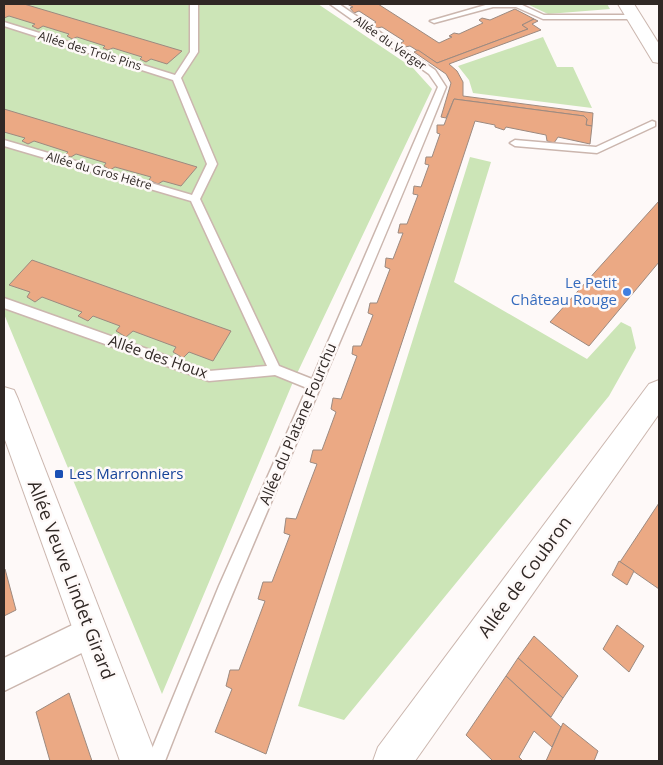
<svg xmlns="http://www.w3.org/2000/svg" width="663" height="765" font-family="'Open Sans',sans-serif">
  <rect width="100%" height="100%" fill="#fef9f8"/>
  <!-- green -->
  <g fill="#cce5b7">
    <path d="M4,4H318L413,68L432,89L293,382L162,694L4,314Z"/>
    <path d="M527,4H607L610,9L548,14Z"/>
    <path d="M543,37L557,67H573L592,108L473,93L469,80L458,66Z"/>
    <path d="M470,157L491,162L454,282L587,359L621,322L631,327L636,348L609,396L344,720L298,706Z"/>
  </g>
  <!-- building -->
  <g fill="#eba984" stroke="#9c8a80">
    <path d="M4,4H24L182,51L167,64L151,59L146,62L140,59L142,57L113,48L108,50L103,48L105,46L77,37L72,39L67,36L69,34L43,26L38,29L32,26L35,24L9,16L4,18Z"/>
    <path d="M347,4H378L439,43L452,37L449,36L454,33L459,34L483,23L479,20L482,18L490,20L515,9L534,19L522,25L528,29L437,63L410,46L405,47L401,43L404,41L382,27L377,28L373,24L376,22L359,11L354,13L350,8L353,7Z"/>
    <path d="M534,19L538,21L532,24L541,30L449,64L457,71L463,82V96L593,113L592,126L586,125L587,119L584,116L454,99L446,118L441,117L451,83L446,74L414,52L418,50L437,63L528,29L522,25Z"/>
    <path d="M454,99L584,116L587,119L586,125L592,126L590,144L558,137L554,143L547,141L546,135L506,127L504,130L495,127V125L475,121L266,754L215,732L232,689L226,686L230,670H239L265,601L258,599L263,582H272L290,535L284,533L286,518L296,519L317,464L310,462L313,450H322L336,412L331,409L333,398L341,399L357,356L352,354L353,346H361L373,315L368,313L370,303H377L390,269L385,267L386,258L393,259L403,233H398L400,224H407L418,195L413,194L414,186L421,187L429,165L425,164L426,157H432L440,134L437,133V125H444Z"/>
    <path d="M4,109L197,167L181,186L163,181L158,184L149,180L151,177L115,167L110,170L104,166L106,163L76,154L71,157L65,155L68,152L34,141L28,144L22,141L25,138L4,132Z"/>
    <path d="M659,201V262L589,346L550,322Z"/>
    <path d="M32,260L231,331L213,361L189,352L183,358L173,352L176,347L133,331L126,337L116,331L120,326L93,316L88,321L78,316L82,312L42,297L35,302L27,297L30,292L9,285Z"/>
    <path d="M659,503V589L620,562Z"/>
    <path d="M619,561L634,571L627,585L612,575Z"/>
    <path d="M5,569L16,610L4,616V570Z"/>
    <path d="M617,625L644,646L629,672L603,649Z"/>
    <path d="M534,636L578,676L563,698L518,658Z"/>
    <path d="M518,658L563,698L551,717L506,676Z"/>
    <path d="M506,676L561,727L552,747L534,731L519,757L523,761H493L466,735Z"/>
    <path d="M69,693L92,761H50L36,712Z"/>
    <path d="M563,723L598,751L594,761H546Z"/>
  </g>
  <g fill="none" stroke-linecap="round" stroke-linejoin="round">
    <!-- service casing -->
    <g stroke="#cbb6ae" stroke-width="3">
      <g id="service">
        <path d="M190,4H198V52L181,78L217,164L200,199L279,366L312,379L438,87L429,74L330,4H339L435,70L446,87C356,313 253,534 165,761H147L219,586L307,388L275,375L209,381L4,308V298L209,371L267,366L191,201L4,146V140L192,195L207,164L173,80L4,26V22L175,75L190,52Z"/>
        <path d="M489,4H520L544,15H634L638,17L634,19H543L516,7H493L434,23L430,21Z"/>
        <path d="M652,121L655,122V126L597,153L515,146L510,143L515,140L596,147Z"/>
      </g>
    </g>
    <!-- minor casing -->
    <g stroke="#cbb6ae" stroke-width="3">
      <path id="minor" d="M91,616L102,621L107,632L102,643L4,691V658Z"/>
    </g>
    <!-- tertiary casing -->
    <g stroke="#cbb6ae" stroke-width="2">
      <g id="tertiary">
        <path d="M659,380V414L415,761H373L378,747L649,384Z"/>
        <path d="M4,387L14,390L18,399L158,761H120L4,437Z"/>
      </g>
    </g>
    <!-- secondary casing -->
    <g stroke="#cbb6ae" stroke-width="2">
      <path id="secondary" d="M618,4H634L659,44V63L653,62Z"/>
    </g>
    <!-- service -->
    <use href="#service" fill="#fff" fill-rule="evenodd"/>
    <!-- minor -->
    <use href="#minor" fill="#fff" fill-rule="evenodd"/>
    <!-- tertiary -->
    <use href="#tertiary" fill="#fff" fill-rule="evenodd"/>
    <!-- secondary -->
    <use href="#secondary" fill="#fff" fill-rule="evenodd"/>
  </g>
  <!-- markers -->
  <circle fill="#3f7fe0" stroke="#fef9f8" stroke-width="2" cx="627" cy="292" r="5"/>
  <rect fill="#1a4fb4" stroke="#fef9f8" stroke-width="2" x="54" y="469" width="10" height="10" rx="2.5"/>
  <g text-anchor="middle" stroke-width="5" stroke-linejoin="round" paint-order="stroke">
    <!-- far-street labels -->
    <g font-size="12" fill="#302825" stroke="#fef9f8">
      <text transform="translate(390 43) rotate(35)" y="4">Allée du Verger</text>
      <text transform="translate(90 51) rotate(17)" y="4">Allée des Trois Pins</text>
      <text transform="translate(99 171) rotate(16)" y="4">Allée du Gros Hêtre</text>
    </g>
    <!-- shop labels -->
    <g font-size="15" fill="#366cbe" stroke="#fef9f8" text-anchor="end">
      <text x="617" y="288">Le Petit<tspan x="617" dy="17">Château Rouge</tspan></text>
    </g>
    <!-- street labels -->
    <g font-size="15" fill="#302825" stroke="#fef9f8">
      <text transform="translate(158 357) rotate(19)" y="5">Allée des Houx</text>
      <text transform="translate(298 424) rotate(-67)" y="5">Allée du Platane Fourchu</text>
    </g>
    <!-- transit labels -->
    <g font-size="15" fill="#164399" stroke="#fef9f8" text-anchor="start">
      <text x="69" y="479">Les Marronniers</text>
    </g>
    <!-- near-street labels -->
    <g font-size="18" fill="#302825" stroke="#fef9f8">
      <text transform="translate(525 577) rotate(-54)" y="6">Allée de Coubron</text>
      <text transform="translate(71 580) rotate(69)" y="6">Allée Veuve Lindet Girard</text>
    </g>
  </g>
  <!-- border -->
  <rect width="663" height="765" fill="none" stroke="#302825" stroke-width="10"/>
</svg>
